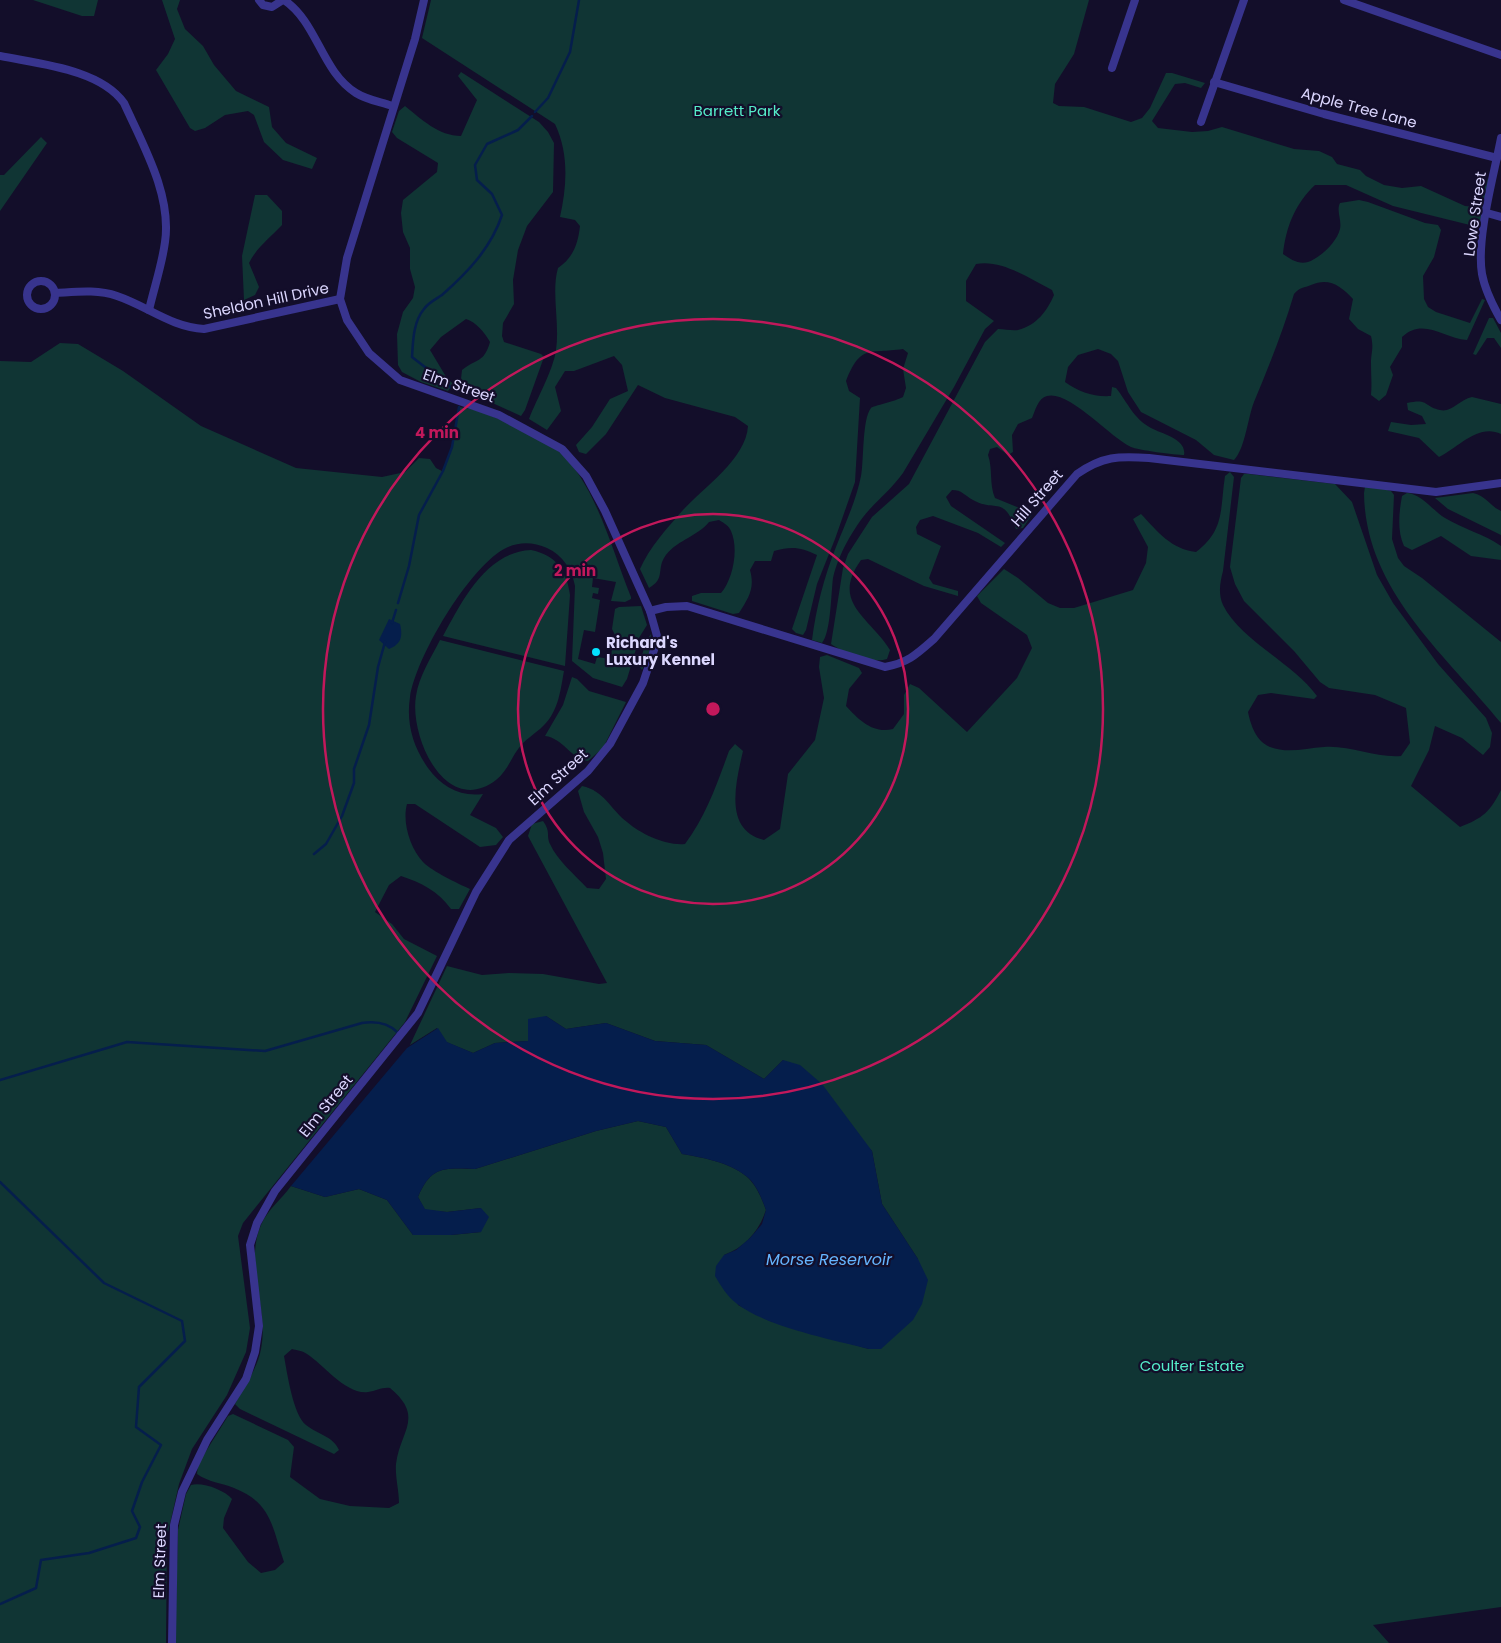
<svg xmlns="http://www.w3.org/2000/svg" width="1501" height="1643" font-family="Poppins,sans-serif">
  <rect width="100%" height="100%" fill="#130e2a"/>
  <!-- green -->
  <g fill="#103534">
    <path d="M33,0H98L94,16H82Z"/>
    <path d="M162,0H180L177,9L185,29L203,46L214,65L236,91L269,107L272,127L286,143L317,158L312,169L283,160L264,142L254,115L248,111L225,115L205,128L195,131L190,128L156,70L168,54L175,39Z"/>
    <path d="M431,0H1089L1074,54L1055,84L1053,103L1059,106L1084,107L1131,122L1142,118L1150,108L1166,73H1172L1205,83L1201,88L1185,83L1175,84L1152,121L1158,128L1192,132L1208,131L1222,127L1294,149L1319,151L1332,157L1337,164L1360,170L1366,176L1384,185L1402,188L1421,186L1465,206L1475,207L1479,203L1488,178L1490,181L1480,223L1474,226L1393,206L1346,185H1315C1295,204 1286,227 1283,254C1290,259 1299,265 1308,262C1320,258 1337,242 1340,229C1342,220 1336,211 1340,203L1359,200L1368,202L1425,223L1438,225L1441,230L1434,257L1423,276L1424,299L1428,307L1436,312L1470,323L1482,299L1485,300L1467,340C1443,338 1423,317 1402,337V347L1390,367L1393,375L1386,395L1379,401L1371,395C1372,384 1371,375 1371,363C1371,352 1374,349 1371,336L1358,329L1349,319L1353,299C1341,286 1329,277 1311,285C1304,288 1300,287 1294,294C1283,331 1269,366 1254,402C1248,417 1245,449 1234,460L1214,455L1196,440L1141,412L1128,392L1118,361L1111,354L1098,349L1078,355L1068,367L1065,382C1079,392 1093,397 1111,396L1112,387L1116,388C1128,403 1133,418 1151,428C1162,434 1187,439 1184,455C1176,455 1137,450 1131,447C1111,438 1069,390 1047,396C1038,398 1035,411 1032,418L1018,424L1012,435L1013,452L1008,455L997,447L990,449L988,455C993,469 989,484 995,498L1017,507L1031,509L1033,513L1023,528L1016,529C1002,494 996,513 973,500C964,495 962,490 952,490L946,497L951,506L1005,543L1001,547L978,533L933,516L920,520L916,527L917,534L941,546L929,578L933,584L958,591V596L924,586L868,559L861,560C830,603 870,617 890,650L887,659C872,664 844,653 831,644L843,568L848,554L872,517L909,484L985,342L998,329C1005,329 1012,331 1018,330C1037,325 1047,311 1054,295L1052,290C1030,279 1002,259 976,264L966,281V301L994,321L985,329L954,387L903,473C893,487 881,497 869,510C854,527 838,555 833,578C831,593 831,632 822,643L812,640C816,608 824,577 836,547C845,524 856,501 861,476C864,460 862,419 871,408C873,406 896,401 903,397L906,388L903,369L908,353L903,349C868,354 861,344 846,381L849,391L860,398L855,482L835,539L817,584L806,630L803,635L796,633L792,629L817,555C801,547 791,546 774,551L771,561H755L750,570C755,588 749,597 739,613L733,614L692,601V596L701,593H721C733,579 739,549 731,531C729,526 724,523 719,520L709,522C697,537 674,541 664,558C657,570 665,579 649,588L640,569C649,548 668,527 683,510C704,487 746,459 748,426L735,417L665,398L638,385L606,434L586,454L579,452L576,445L592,427L610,399L628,391L622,365L614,356L574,371H565L555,387L561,411L547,430L529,419C537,398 553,371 556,350C560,323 551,292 558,268C573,258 578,244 580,226L575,220L560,217C567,185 569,154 555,124L422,38Z"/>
    <path d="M461,72L539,122L548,132L554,143L553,192L527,226L518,250L513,280L514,304L503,323L502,336L504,342L541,354L544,357L525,410L521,416L475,395L469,390L461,379L462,370C477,358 484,363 490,342C485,333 476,322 466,319L441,337L430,350L445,375L453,384L448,391L421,382L402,372L398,365L397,334L403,312L413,298L415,287L410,269V248L403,232L401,213L403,200L437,172L438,163L397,138L392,132L399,111L405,106C421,119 439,136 461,136L477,100L458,76Z"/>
    <path d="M41,137L47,143L0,211V175H4Z"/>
    <path d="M255,195H267L282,211V225C270,238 257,247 249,263L259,287L255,295L244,300L242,256Z"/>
    <path d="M1489,318H1493L1501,333V348L1494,338H1487L1476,355L1473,354Z"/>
    <path d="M60,343L78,344L123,371L201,426L296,468L382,477L405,472L419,458L430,459L436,468L442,471L452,447L459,407C479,409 497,418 515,427C529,434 544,440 556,449C595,480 612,551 631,597V599L625,602L611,601L616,582L593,578L592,587L599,588L598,594L593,593L592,598L600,600L595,632L584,630L578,659L595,664L597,657L610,659L613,645L625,650L628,647L636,649L627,679L622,687L593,678L572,661L575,586C572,570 563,555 547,548C533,542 519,541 504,549C468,569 416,657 410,697C406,723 413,747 428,768C442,787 460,797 483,794L470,815L496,828L503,837L496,845L480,847L415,804H407C402,822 410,848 423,862C433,872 457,883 470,889L459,909H451C438,891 422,883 401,876L389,885L375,912L392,924L404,939L437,956L405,1022L243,1223L238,1236L250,1328L246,1352L227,1395L192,1449L179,1484L167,1537L166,1643H0V361L31,362Z"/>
    <path d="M1472,397L1501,404V434C1478,423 1458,448 1439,457L1419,438L1388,431L1391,422L1411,425L1426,424L1422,416L1408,410L1407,403C1429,398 1423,406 1440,410C1451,413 1459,400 1472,397Z"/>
    <path d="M1230,472L1234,477L1223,571C1220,582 1218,594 1223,605C1240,640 1293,663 1317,696L1314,699L1271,693L1258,695L1248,712C1251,726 1256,741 1270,747C1288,754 1306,748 1324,747C1350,745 1375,758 1401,756L1410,743L1406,708L1375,695L1329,688L1320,682L1294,651L1244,601L1235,584L1230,567L1241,478L1244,474H1249L1335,484L1352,502L1377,575L1393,603L1438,664L1486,718L1492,733L1490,747L1483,755L1462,738L1435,726L1429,750L1411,786L1460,827C1483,818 1490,812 1501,790V1607L1373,1625L1389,1643H175L178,1530L186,1494L191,1485C203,1482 224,1490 232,1499L224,1518L223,1528L248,1562L261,1573L275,1570L284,1562C272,1527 272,1503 234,1488C222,1483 208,1482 197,1474L198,1464L228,1416L233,1414L288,1440L294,1447L290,1477L320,1499L350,1506L389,1508L399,1503C399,1491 395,1476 396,1464C400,1431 425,1417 390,1388C382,1387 376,1391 368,1392C346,1395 323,1364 307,1354C303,1351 296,1350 292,1349L284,1356C287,1372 293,1415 306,1425C317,1434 333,1436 339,1450L334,1454L240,1409L235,1404C244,1386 257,1370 261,1349C269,1309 244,1264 261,1225C268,1209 281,1200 291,1186L325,1197L359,1189L387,1200L413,1235H451L481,1232V1208L447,1212L425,1210L418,1197C431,1166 444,1168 475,1169L596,1131L638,1121L666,1127L682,1154C701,1157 731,1163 746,1176C756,1184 762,1199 766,1210C759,1231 745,1247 724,1255L738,1305L770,1321L869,1349L881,1348L918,1259L882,1204L872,1151L783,1060L764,1079L706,1045L655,1041L606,1023L566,1029L546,1016L529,1041L495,1043L473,1053L446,1042L437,1028L410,1045L447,966L482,975L509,973L543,974L599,984L607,983L528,836L532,824L543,821C551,832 546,835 550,844C557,860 575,875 587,888L599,889L606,879L603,853L598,837L584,812L578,791L582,786C605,791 610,809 627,822C641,834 666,846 685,844C706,816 717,784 729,751L735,744L743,751C736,782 723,830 764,840L780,829L788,774L815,740L824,698L819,667L820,657L827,655L859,668L862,673L849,689L846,706C859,720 873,734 893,729L904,714V695L910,684L919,688L967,732L1017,678L1032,648L1027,635L981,603L977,596L1004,569L1018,578L1048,603L1060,608H1074L1133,590L1146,563L1148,547L1133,519L1141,514C1158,532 1171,549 1196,552C1225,530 1220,509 1225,476Z"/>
    <path d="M1368,485L1391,491L1394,495L1392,539L1398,558L1404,566L1422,578L1501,642V723C1445,654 1365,590 1364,493L1365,487Z"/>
    <path d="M1407,493C1422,494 1433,511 1445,518C1463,529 1484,534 1501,546V560L1471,556L1441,536L1412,550L1404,546C1397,531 1399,512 1402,496Z"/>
    <path d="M1473,493C1486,496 1490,506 1501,511V535L1448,509L1435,498Z"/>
    <path d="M531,550C556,555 567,571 570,595L565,666L443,636C462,601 486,552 531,550Z"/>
    <path d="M641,606L647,625L637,641L616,637L612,629L615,609L619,607Z"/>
    <path d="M651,634L649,656L642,670L639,666L646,641Z"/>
    <path d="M440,640L564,671C560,693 558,714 540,729C534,734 528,738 522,744C512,755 508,771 496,780C446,818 409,737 416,696C419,676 431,658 440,640Z"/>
    <path d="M572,677L577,679L589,691L626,702L603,748L588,761C571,759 563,738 545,736L563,705Z"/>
  </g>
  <!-- water -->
  <g fill="#051e4c">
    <path d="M389,619L400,624C403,637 401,644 389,649L379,640Z"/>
    <path d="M546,1016L566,1029L606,1023L655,1041L706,1045L764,1079L783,1060L800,1065L822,1084L872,1151L882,1204L918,1259L928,1280L922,1304L913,1320L881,1349H869C833,1340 764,1326 736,1303C727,1296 721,1286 715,1276L716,1266L724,1255L736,1250L750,1238L762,1224L766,1210C762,1199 756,1183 746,1176C731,1163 701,1157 682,1154L666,1127L638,1121L596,1131L475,1169C444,1168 431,1166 418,1197L425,1209L447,1212L481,1208L489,1217L481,1232L451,1235H413L387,1200L359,1189L325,1197L291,1186L407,1048L438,1028L447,1042L473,1053L495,1043L528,1041V1019Z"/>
  </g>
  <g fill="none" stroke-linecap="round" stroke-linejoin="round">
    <!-- stream -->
    <g stroke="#051e4c" stroke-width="2.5">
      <path d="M535,112L548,98L570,52L579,0"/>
      <path d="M452,388L412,357C413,342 413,322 424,309C428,303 436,299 442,295C468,272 491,248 502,215L492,194L477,180L475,165L487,144L518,130L532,116"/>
      <path d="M398,603L409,566L419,515L443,471L452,447L459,407"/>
      <path d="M392,623L396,610"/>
      <path d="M314,854L326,844L342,816L354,783V769L369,725L378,667L385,642"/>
      <path d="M0,1080L127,1042L265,1051L362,1023C375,1021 387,1022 397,1032"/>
      <path d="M0,1182L104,1283L182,1321L185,1341L139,1387L136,1427L161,1445L142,1482L132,1511L140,1527L136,1538L89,1553L41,1560L36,1588L0,1604"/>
    </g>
    <!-- minor -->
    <g stroke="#38348e" stroke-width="8">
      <path d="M259,0L263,5L272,7L283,0"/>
      <path d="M284,0C318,23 321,71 356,93C367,100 381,102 392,106"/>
      <path d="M1344,0L1501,55"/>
      <path d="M0,56C39,64 100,69 124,103C143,145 172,195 165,242C162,265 154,288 149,310"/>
      <path d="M1112,68L1135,0"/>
      <path d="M1214,82L1324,114L1497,158"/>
      <path d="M1201,122L1244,0"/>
      <path d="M1501,138C1494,175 1476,238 1482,274C1485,290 1493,306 1501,320"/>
      <path d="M1487,213L1501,217"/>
      <circle cx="41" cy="295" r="14"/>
      <path d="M55,293C75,292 97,289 117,296C147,306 171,327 204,329L340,299"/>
      <path d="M650,611L666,607L687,606L885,667C908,663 917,654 934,639L1077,474C1103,456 1118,456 1149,458L1436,492L1501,483"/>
      <path d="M172,1643L174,1525L182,1492L207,1440L246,1379L255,1352L259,1326L250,1245L257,1223L275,1191L418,1013L476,892L509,840L588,771L610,744L643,683L656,644L657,636L650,611L605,511L586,476L562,449L499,415L400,380L369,353L347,320L340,299L347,258L415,39L424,0"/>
    </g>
  </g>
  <!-- distance rings -->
  <g fill="none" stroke="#c2185b" stroke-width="2.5">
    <circle cx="713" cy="709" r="195"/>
    <circle cx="713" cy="709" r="390"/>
  </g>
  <!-- markers -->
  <circle fill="#03e2ff" stroke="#130e2a" stroke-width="2" cx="596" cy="652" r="5"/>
  <g text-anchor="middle" stroke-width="4.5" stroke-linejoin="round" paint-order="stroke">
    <!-- street labels -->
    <g font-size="15" fill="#dcd7ff" stroke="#130e2a">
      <text transform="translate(1359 108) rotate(15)" y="5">Apple Tree Lane</text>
      <text transform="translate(1475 214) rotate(-82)" y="5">Lowe Street</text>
      <text transform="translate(266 301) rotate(-12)" y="5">Sheldon Hill Drive</text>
      <text transform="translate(459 386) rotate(19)" y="5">Elm Street</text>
      <text transform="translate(1037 498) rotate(-49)" y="5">Hill Street</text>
      <text transform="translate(558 777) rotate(-43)" y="5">Elm Street</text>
      <text transform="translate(326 1106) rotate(-51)" y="5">Elm Street</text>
      <text transform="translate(160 1561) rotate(-88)" y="5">Elm Street</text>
    </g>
    <!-- park labels -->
    <g font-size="15" fill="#55ecc9" stroke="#130e2a">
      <text x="737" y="116">Barrett Park</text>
      <text x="1192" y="1371">Coulter Estate</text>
    </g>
    <!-- poi labels -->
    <g font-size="15" font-weight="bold" fill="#dcd7ff" stroke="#130e2a" text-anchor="start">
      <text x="606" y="648">Richard's<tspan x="606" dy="17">Luxury Kennel</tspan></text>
    </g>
    <!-- water labels -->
    <g font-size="16" font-style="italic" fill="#65b5ff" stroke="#130e2a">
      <text x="829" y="1265">Morse Reservoir</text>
    </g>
  </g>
  <circle cx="713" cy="709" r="8" fill="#c2185b" stroke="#130e2a" stroke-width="2.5"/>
  <g font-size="15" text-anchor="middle" font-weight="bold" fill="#c2185b" stroke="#130e2a" stroke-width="4.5" stroke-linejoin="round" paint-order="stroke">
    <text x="437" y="438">4 min</text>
    <text x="575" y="576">2 min</text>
  </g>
</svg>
